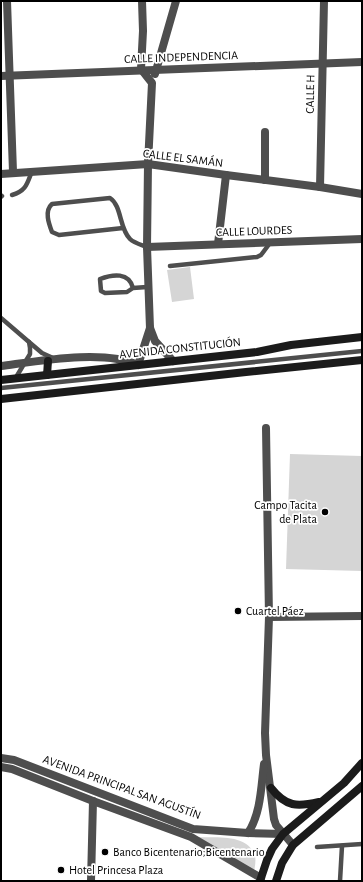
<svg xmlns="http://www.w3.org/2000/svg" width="363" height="882" font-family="'Alegreya Sans',sans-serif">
  <rect width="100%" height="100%" fill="#fff"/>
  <!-- green -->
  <g fill="#d5d5d5">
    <path d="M190,267L194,299L172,302L167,270Z"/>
    <path d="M290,454L362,456V571L286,569Z"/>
    <path d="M198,837C215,838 248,833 255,856C256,860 255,867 254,872Z"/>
  </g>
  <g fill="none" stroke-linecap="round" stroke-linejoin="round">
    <!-- lane -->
    <g stroke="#4e4e4e" stroke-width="4.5">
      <path d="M12,195C26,191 27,184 32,171"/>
      <path d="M1,197L2,196"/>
      <path d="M123,228L59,235L52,232C49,224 44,211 52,204L110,198C122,206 119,228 130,239C134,243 142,245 147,247"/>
      <path d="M170,266L257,257L261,255L270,243"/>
      <path d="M133,288C129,272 113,274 100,279L101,291L105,293L127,292L133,288L147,287"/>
      <path d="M1,318L29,342L30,348V354L15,379"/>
      <path d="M29,342L42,353L53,358"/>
      <path d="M1,388L362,351"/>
      <path d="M317,847L362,844"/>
      <path d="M340,881L342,846"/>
    </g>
    <!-- street -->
    <g stroke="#4e4e4e" stroke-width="8">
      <path d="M7,1L13,172"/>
      <path d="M142,1L143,31L141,69L152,83L148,164L147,247L150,328L155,341L173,361"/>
      <path d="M155,74L176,1"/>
      <path d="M1,76L362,62"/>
      <path d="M265,132V180"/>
      <path d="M1,174L148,164L226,175L320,187L362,194"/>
      <path d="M320,187L324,1"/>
      <path d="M218,244L226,175"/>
      <path d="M147,247L362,239"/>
      <path d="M1,366C39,361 104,349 138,365L150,328"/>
      <path d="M266,428L269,617L265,733L266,755L274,819L276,825L293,845"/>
      <path d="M269,617L362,616"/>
      <path d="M1,758L14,760L193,829L248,833L283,834"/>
      <path d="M1,767L12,769L93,801L191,837L261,878"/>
      <path d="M248,833C261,813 261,787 264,764"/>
      <path d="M91,881L93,801"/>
    </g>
    <!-- secondary -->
    <g stroke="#1b1b1b" stroke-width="8">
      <path d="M47,375L48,361"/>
      <path d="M1,380L257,352L291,345L362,337"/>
      <path d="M1,399L246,372L362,360"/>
      <path d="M271,788C286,807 297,807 319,802"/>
      <path d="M260,881L267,860L272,849L283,834L344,783L362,763"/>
      <path d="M276,881L282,863L293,845L362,786"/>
    </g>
  </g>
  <!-- markers -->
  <g fill="#000" stroke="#fff" stroke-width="1.5">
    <circle cx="325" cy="512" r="4"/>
    <circle cx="238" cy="611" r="4"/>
    <circle cx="105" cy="852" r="4"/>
    <circle cx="61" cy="870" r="4"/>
  </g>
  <g text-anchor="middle" stroke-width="3.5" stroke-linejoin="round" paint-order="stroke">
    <!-- street labels -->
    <g font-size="12" fill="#000" stroke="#fff">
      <text transform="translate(181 57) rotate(-2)" y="4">CALLE INDEPENDENCIA</text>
      <text transform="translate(310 94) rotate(-89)" y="4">CALLE H</text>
      <text transform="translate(183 158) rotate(7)" y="4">CALLE EL SAMÁN</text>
      <text transform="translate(254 231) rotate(-2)" y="4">CALLE LOURDES</text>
      <text transform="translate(180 348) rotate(-6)" y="4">AVENIDA CONSTITUCIÓN</text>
      <text transform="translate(122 787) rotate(20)" y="4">AVENIDA PRINCIPAL SAN AGUSTÍN</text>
    </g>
    <!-- poi labels -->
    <g font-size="12" fill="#000" stroke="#fff" text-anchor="start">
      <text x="317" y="509" text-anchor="end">Campo Tacita<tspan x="317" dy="14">de Plata</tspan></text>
      <text x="246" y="615">Cuartel Páez</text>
      <text x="113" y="856">Banco Bicentenario;Bicentenario</text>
      <text x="69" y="874">Hotel Princesa Plaza</text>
    </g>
  </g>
  <!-- border -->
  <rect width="363" height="882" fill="none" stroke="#000000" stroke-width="4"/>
</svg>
